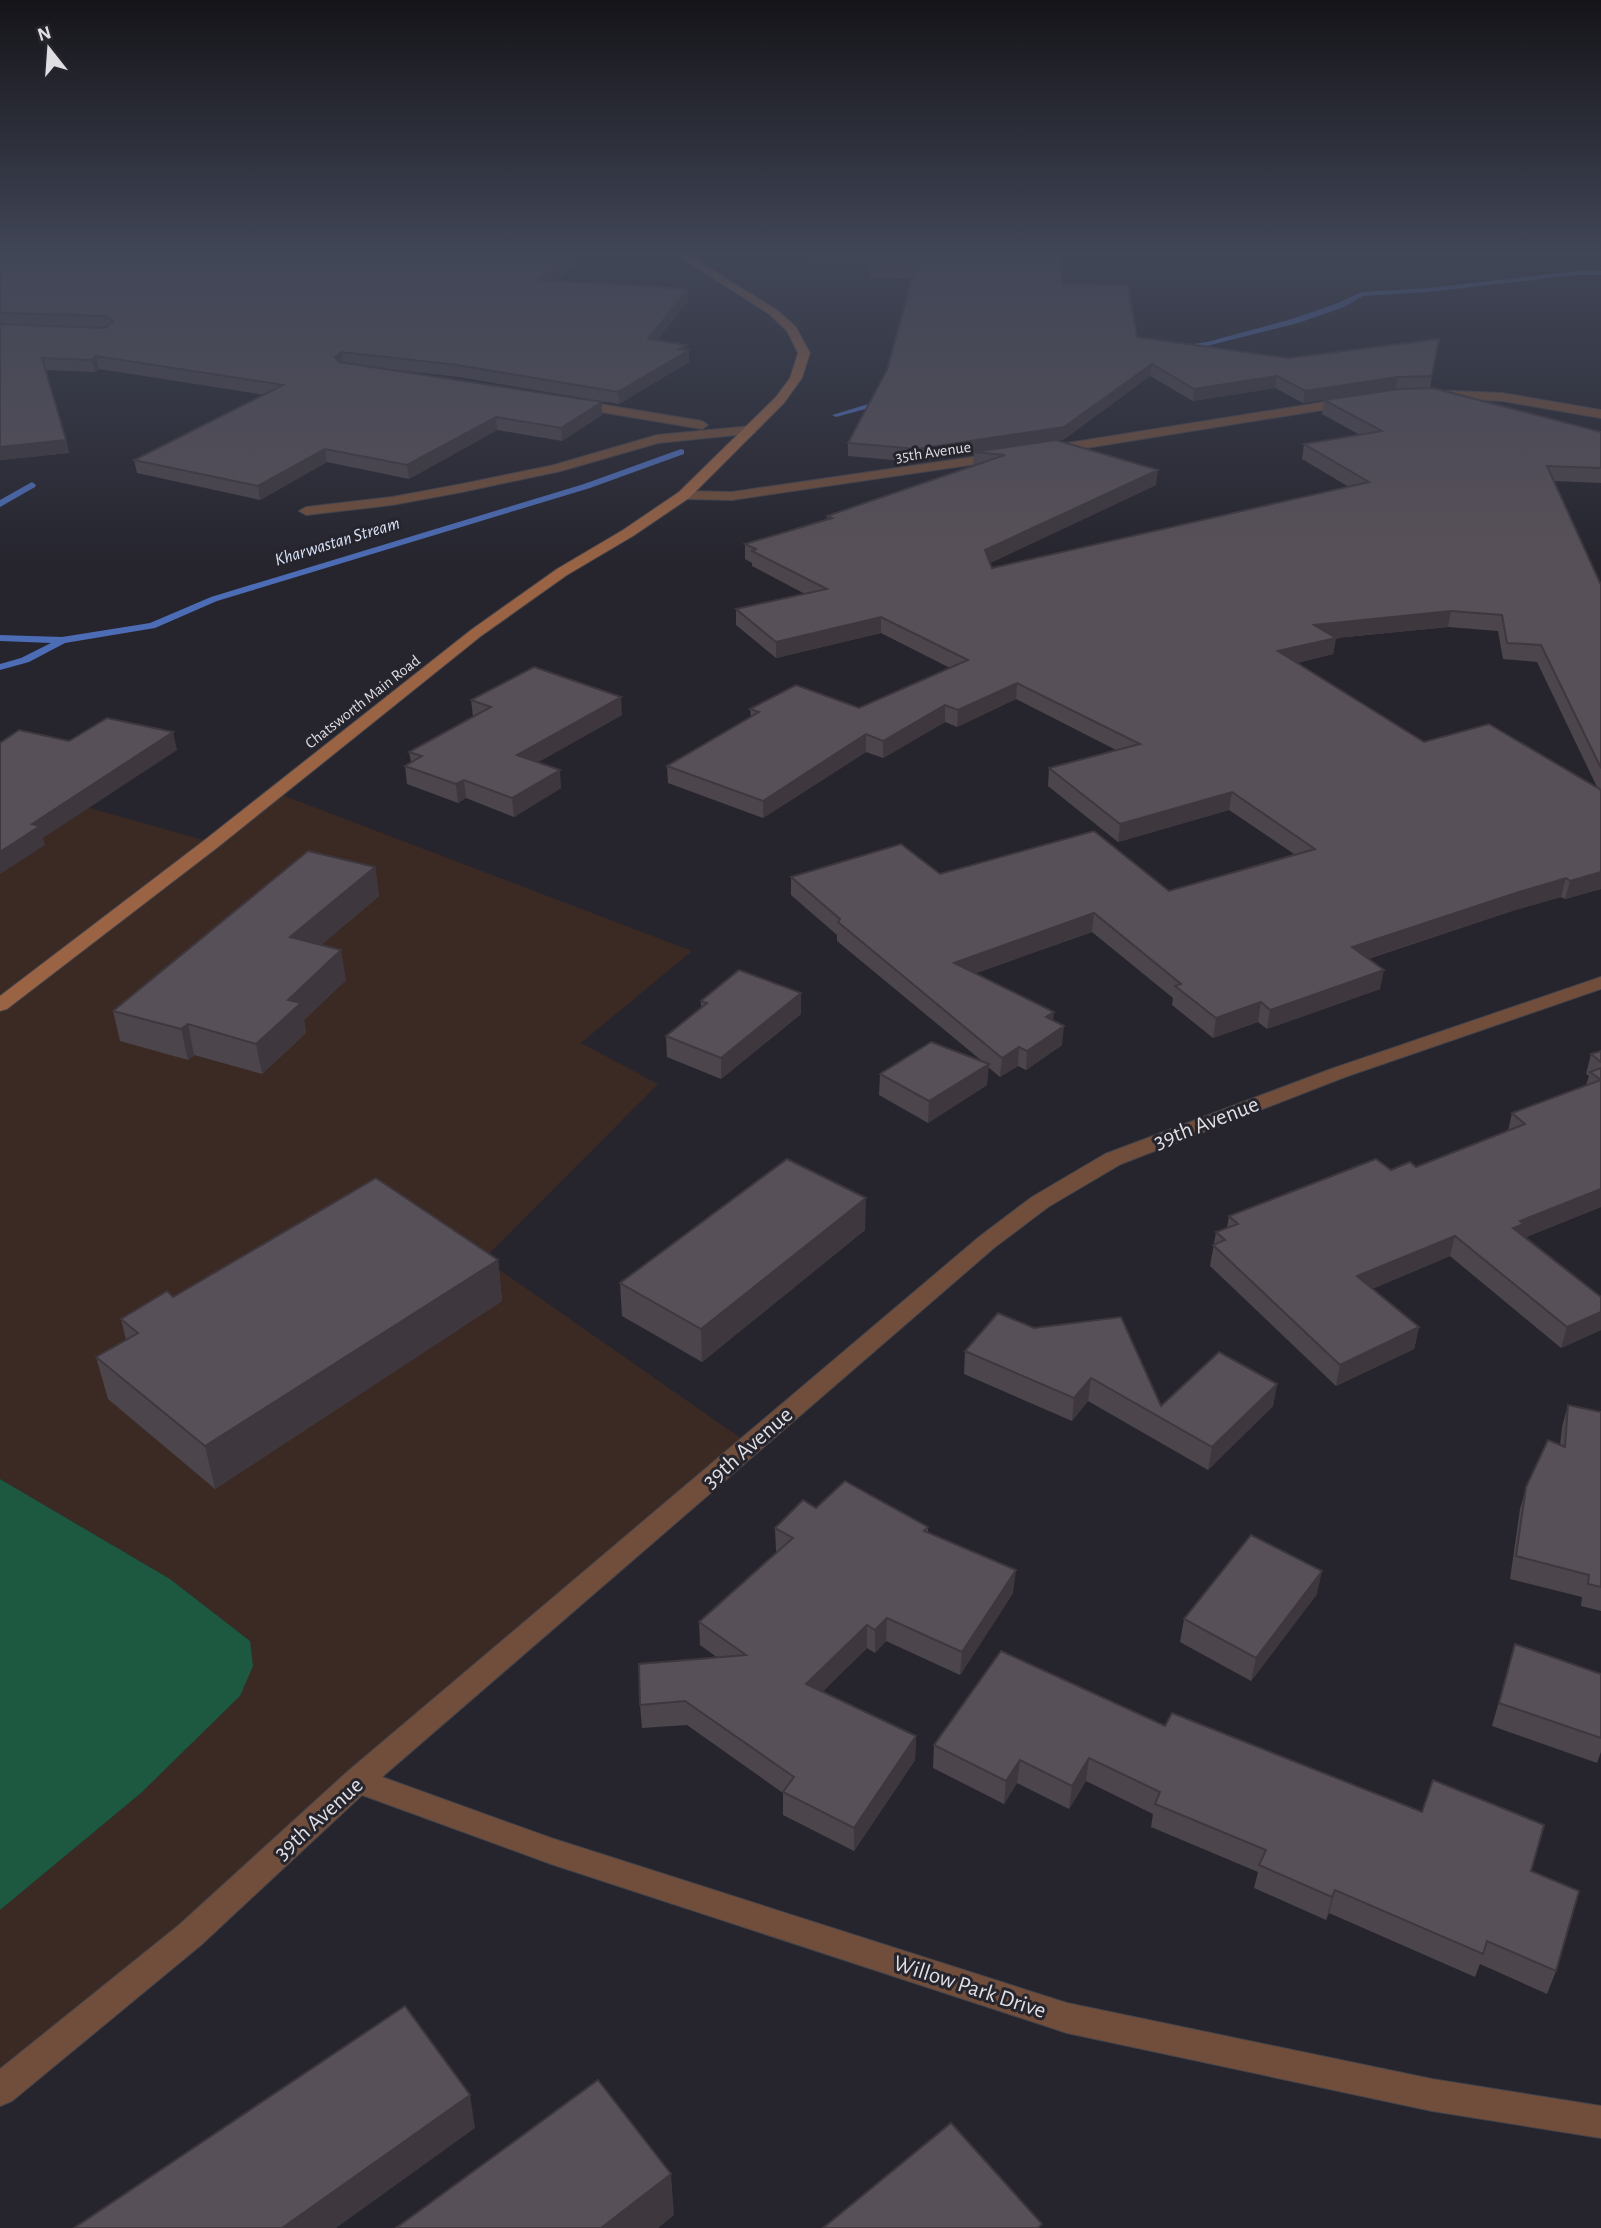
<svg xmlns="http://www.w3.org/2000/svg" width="1601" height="2228" font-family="'Alegreya Sans',sans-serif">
  <rect width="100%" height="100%" fill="#26252e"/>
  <!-- commercial -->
  <path fill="#3b2923" d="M0,783L211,842L274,792L692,951L581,1043L658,1084L484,1259L749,1444L0,2087V1910L141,1793L240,1696L250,1641L170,1579L0,1479Z"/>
  <!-- green -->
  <path fill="#1d5841" d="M0,1479L170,1579L250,1641L253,1666L240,1696L141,1793L0,1910Z"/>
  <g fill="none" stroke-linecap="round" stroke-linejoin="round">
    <!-- stream -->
    <g fill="#4c6cb6" fill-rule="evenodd">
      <path d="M1577,271H1601V275H1577L1428,292L1363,296L1344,307L1298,323L1207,346L1177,349L1173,347L1207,342L1292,319L1338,303L1361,292L1428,288Z"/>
      <path d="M885,399H888V403L836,417L832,415Z"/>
      <path d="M681,449L684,450V454L590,488L217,601L155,628L65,643L29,662L0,670V664L21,658L51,643L0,641V635L62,637L150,623L211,597L584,484Z"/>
      <path d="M32,482L36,485L35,487L0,507V500Z"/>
    </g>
    <!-- street casing -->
    <g stroke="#43434b" stroke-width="2">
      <g id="street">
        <path d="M1426,390L1502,393L1601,410V418L1502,401L1422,397V391Z"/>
        <path d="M1349,398L1353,399V405L1049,454L1043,450L1049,446Z"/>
        <path d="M575,400L702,421L708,425L702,429L571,407L569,404Z"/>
        <path d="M751,426L755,427V433L658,443L561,471L462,492L392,505L306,515L299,511L306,507L392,497L462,484L554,465L657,435Z"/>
        <path d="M1000,453L1004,454V460L732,500L684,499L677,495L684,491L732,492Z"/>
        <path d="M1601,977V989L1345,1077L1121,1164L1048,1207L995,1247L382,1777L551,1838L1067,2003L1432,2079L1601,2106V2138L1432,2111L1067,2033L551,1864L362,1795L201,1945L12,2101L0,2106V2069L179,1925L347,1772L979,1237L1032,1197L1105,1154L1331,1069Z"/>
      </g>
    </g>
    <!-- secondary casing -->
    <g stroke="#43434b" stroke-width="2">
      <path id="secondary" d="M675,254H687L777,310L796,327L810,353L802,378L784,403L689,498L633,536L567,575L481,636L218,847L7,1009L0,1011V996L206,839L471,630L557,569L623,530L679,492L776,397L790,378L798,353L787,331L769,314Z"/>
    </g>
    <!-- street -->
    <use href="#street" fill="#704e3b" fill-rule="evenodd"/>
    <!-- secondary -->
    <use href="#secondary" fill="#996344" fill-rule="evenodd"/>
  </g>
  <!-- wall -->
  <g fill="#4c454c" fill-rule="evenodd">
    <path d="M0,254H579L575,257V265L567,270V272L555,281L688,289V301L657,340L686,345L689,362L619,404L458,377L386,369L602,402V415L562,441L497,430L409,479L327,462L260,500L137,473L134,460L265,395L99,369L95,372L46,370L66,440L69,453L0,460Z"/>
    <path d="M788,254H1059L1063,284L1137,337L1288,358L1439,339L1430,388L1601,432V483L1554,481L1601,585V889L1565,899L1561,897L1515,910L1368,959L1380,989L1267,1029L1258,1022L1213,1038L1172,1005L1173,998L1092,932L976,973L1053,1021L1062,1045L1026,1070L1018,1066L1000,1077L988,1067L987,1085L928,1123L879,1095L880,1074L982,1061L837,941V935L791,895V877L940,874L1169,891L1294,854L1229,810L1118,842L1048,786L1049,768L1116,750L1016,699L957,727L945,722L883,758L866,752L763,818L668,783L667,766L751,717L750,709L859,708L950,668L881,633L776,658L736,625V609L805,594L752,566V563L745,559V544L827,519V516L973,466L974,453L916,462L848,456V443L887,370L912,279L870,278L871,265L788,260ZM1150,376L1193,401L1275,388L1303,403L1324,400L1322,414L1360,435L1304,444L1302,459L1349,487L992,568L990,563L1156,485L1058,440H1063ZM1448,627L1498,631L1503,659L1537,662L1598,789L1424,742L1297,663L1333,654L1336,638Z"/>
    <path d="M471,700L622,715L538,762L561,788L514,817L466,798L458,803L407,784L405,766L411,762L409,752L473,717Z"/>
    <path d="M375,867L379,896L321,945L346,980L304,1020L306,1033L262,1074L194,1055L188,1060L120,1041L113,1011Z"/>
    <path d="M701,1001L801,1014L721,1079L667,1057L666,1036L701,1008Z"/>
    <path d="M1601,1051V1207L1526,1237L1601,1297V1330L1561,1348L1450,1256L1372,1289L1419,1327L1414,1349L1336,1386L1210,1266L1216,1232L1227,1228L1229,1216L1391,1170L1416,1167L1508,1131L1512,1113L1586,1085L1589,1076L1586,1074L1591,1054Z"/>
    <path d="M865,1230L702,1362L622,1316L620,1283Z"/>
    <path d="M498,1260L502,1301L215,1489L108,1399L96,1357L126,1340L121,1319L173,1297Z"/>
    <path d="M998,1313L1161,1406L1277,1384L1273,1406L1208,1470L1088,1401L1072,1421L964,1374L965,1351Z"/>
    <path d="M1568,1405L1601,1412V1611L1581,1606L1582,1597L1510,1579L1520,1509L1526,1487L1560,1445L1562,1427Z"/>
    <path d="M816,1508L928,1527V1533L1013,1593L960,1675L886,1641L875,1653L867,1648L822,1692L916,1736L915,1760L854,1851L783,1815V1793L687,1725L642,1728L640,1705L718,1658L700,1645L699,1622L777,1552L776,1551L775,1528Z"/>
    <path d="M1317,1594L1251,1681L1180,1642L1184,1619Z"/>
    <path d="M1515,1644L1601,1674V1752L1597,1763L1492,1726Z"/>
    <path d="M1165,1726L1531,1871L1556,1971L1547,1994L1480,1964L1475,1977L1329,1913L1326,1920L1254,1888L1258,1872L1151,1827L1153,1814L1086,1781L1069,1809L1017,1783L1004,1804L933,1768L934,1745Z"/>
  </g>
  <!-- shaded-wall -->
  <g fill="#3e383e">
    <path d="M565,254H579L575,257V265L567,270V272L540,291L539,280Z"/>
    <path d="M688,289V301L648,351V339Z"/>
    <path d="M686,345V352L689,350V362L619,404L618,392Z"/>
    <path d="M342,352L344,365L336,370L335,357Z"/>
    <path d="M96,356L99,369L95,372L92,360Z"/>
    <path d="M1152,364L1150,376L1063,440L979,453L974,452V453L916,462L917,449Z"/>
    <path d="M1277,376L1275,388L1193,401L1194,389Z"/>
    <path d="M1398,377L1396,389L1303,403L1305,391Z"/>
    <path d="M602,402V415L562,441L561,428Z"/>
    <path d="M496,417L497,430L409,479L407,465Z"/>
    <path d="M66,440L69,453L0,460V447Z"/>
    <path d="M325,449L327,462L260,500L258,486Z"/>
    <path d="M1158,470L1156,485L984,566L985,550Z"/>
    <path d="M1451,611L1448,627L1336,638L1333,654L1276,668L1278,651L1314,625Z"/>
    <path d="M881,617V633L776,658V642Z"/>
    <path d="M1017,683L1016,699L957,727L958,710Z"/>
    <path d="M621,697L622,715L519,773L517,755Z"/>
    <path d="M945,705V722L883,758V741Z"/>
    <path d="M173,732L177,750L43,838L45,845L0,874V852L32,824Z"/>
    <path d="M866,734V752L763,818V801Z"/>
    <path d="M560,770L561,788L514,817L512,798Z"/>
    <path d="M464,780L466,798L458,803L456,784Z"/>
    <path d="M1232,792L1229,810L1118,842L1120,824Z"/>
    <path d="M375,867L379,896L295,967L290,937Z"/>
    <path d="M1601,872V889L1565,899L1570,881Z"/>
    <path d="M1566,878L1561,897L1515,910L1348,965L1352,947L1519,892Z"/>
    <path d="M1094,913L1092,932L953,981L954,963Z"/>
    <path d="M341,950L346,980L304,1020L306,1033L262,1074L256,1044L288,1000Z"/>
    <path d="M1384,970L1380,989L1267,1029L1270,1010Z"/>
    <path d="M801,993V1014L721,1079V1058Z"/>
    <path d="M1261,1002L1258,1022L1213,1038L1216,1018Z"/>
    <path d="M1054,1012L1052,1032L1046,1017Z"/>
    <path d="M188,1024L194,1055L188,1060L181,1029Z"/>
    <path d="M1064,1026L1062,1045L1026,1070L1027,1051Z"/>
    <path d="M1019,1047L1018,1066L1000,1077L1002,1058Z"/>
    <path d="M989,1064L987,1085L928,1123L929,1101Z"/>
    <path d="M1601,1189V1207L1519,1240L1513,1228L1520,1221Z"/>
    <path d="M866,1198L865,1230L702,1362L701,1329Z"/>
    <path d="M1455,1236L1450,1256L1353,1297L1357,1276Z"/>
    <path d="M498,1260L502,1301L215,1489L205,1446Z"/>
    <path d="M1601,1312V1330L1561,1348L1567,1327Z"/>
    <path d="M1419,1327L1414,1349L1336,1386L1340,1365Z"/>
    <path d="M1091,1378L1088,1401L1072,1421L1074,1398Z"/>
    <path d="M1277,1384L1273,1406L1208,1470L1212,1447Z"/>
    <path d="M1016,1570L1013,1593L960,1675L962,1652Z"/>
    <path d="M1322,1571L1317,1594L1251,1681L1256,1658Z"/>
    <path d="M887,1618L886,1641L875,1653V1630Z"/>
    <path d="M867,1625V1648L806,1708V1684Z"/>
    <path d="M916,1736L915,1760L854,1851V1828Z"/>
    <path d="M1089,1758L1086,1781L1069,1809L1072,1786Z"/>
    <path d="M1020,1760L1017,1783L1004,1804L1006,1781Z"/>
    <path d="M1335,1890L1329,1913L1326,1920L1332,1897Z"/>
    <path d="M470,2095L475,2128L336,2228H282Z"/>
    <path d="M671,2174L674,2215L658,2228H601Z"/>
  </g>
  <!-- building -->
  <g fill="#585058" stroke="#3e383e" stroke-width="2">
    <path d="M0,254H574L563,261H566L539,280L688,289L648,339L686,345L679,349L689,350L618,392L457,365L342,352L335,357L339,362L602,402L561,428L496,417L407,465L325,449L258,486L134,460L283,385L96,356L92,360L42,358L66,440L0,447V324L105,328L113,321L105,316L0,313Z"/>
    <path d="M872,254H1059L1063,284L1128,285L1137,337L1288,358L1439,339L1432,376L1398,377L1305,391L1277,376L1194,389L1152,364L1064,427L917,449L848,443L887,370L915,268L870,267Z"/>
    <path d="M1433,388L1601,432V468L1547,466L1601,585V768L1541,645L1507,643L1502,615L1451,611L1314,625L1336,638L1278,651L1424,742L1489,724L1601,790V872L1570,881L1566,878L1519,892L1352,947L1384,970L1270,1010L1261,1002L1216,1018L1175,986L1181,984L1094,913L954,963L1054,1012L1046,1017L1064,1026L1027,1051L1019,1047L1002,1058L838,922L840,919L791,877L901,844L940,874L1094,831L1169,891L1315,849L1232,792L1120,824L1049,768L1140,744L1017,683L958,710L945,705L883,741L866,734L763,801L667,766L759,712L750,709L796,685L859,708L968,660L881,617L776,642L736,609L827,589L752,551L756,549L745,544L832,518L827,516L1005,455L974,452L1056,440L1158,470L985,550L992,568L1369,482L1304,444L1382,431L1324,400L1399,389Z"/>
    <path d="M534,667L621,697L517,755L560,770L512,798L464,780L456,784L405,766L422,756L409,752L491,707L471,700Z"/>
    <path d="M107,718L173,732L32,824L40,826L0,852V743L19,730L69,741Z"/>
    <path d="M308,851L375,867L290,937L341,950L288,1000L301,1003L256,1044L188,1024L181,1029L113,1011Z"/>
    <path d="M739,970L801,993L721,1058L666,1036L707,1003L701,1001Z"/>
    <path d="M931,1042L989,1064L929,1101L880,1074Z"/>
    <path d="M1601,1051V1062L1591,1054Z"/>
    <path d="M1601,1068V1189L1520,1221L1524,1224L1513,1228L1601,1297V1312L1567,1327L1455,1236L1357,1276L1419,1327L1340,1365L1213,1245L1225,1240L1216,1232L1238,1224L1229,1216L1376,1159L1391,1170L1410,1162L1416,1167L1525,1124L1512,1113L1601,1080L1590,1072Z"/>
    <path d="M787,1159L866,1198L701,1329L620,1283Z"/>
    <path d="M376,1178L498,1260L205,1446L96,1357L138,1333L121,1319L167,1291L173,1297Z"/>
    <path d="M998,1313L1034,1328L1121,1317L1161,1406L1219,1352L1277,1384L1212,1447L1091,1378L1074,1398L965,1351Z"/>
    <path d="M1568,1405L1601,1412V1587L1588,1584L1589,1575L1516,1556L1526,1487L1548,1440L1565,1447Z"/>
    <path d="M845,1481L928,1527L924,1531L1016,1570L962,1652L887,1618L875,1630L867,1625L806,1684L916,1736L854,1828L783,1792L794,1777L685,1701L640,1705L639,1664L746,1655L699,1622L793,1538L775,1528L803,1500L816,1508Z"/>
    <path d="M1251,1535L1322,1571L1256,1658L1184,1619Z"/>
    <path d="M1515,1644L1601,1674V1738L1499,1703Z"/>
    <path d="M1001,1651L1165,1726L1172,1713L1422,1812L1433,1780L1544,1825L1531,1871L1579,1891L1556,1971L1487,1941L1483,1954L1335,1890L1332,1897L1259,1865L1266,1850L1155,1804L1160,1792L1089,1758L1072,1786L1020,1760L1006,1781L934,1745Z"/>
    <path d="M405,2006L470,2095L282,2228H74Z"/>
    <path d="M598,2080L671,2174L601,2228H396Z"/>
    <path d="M951,2123L1042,2224L1038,2228H823Z"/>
  </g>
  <!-- sky -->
  <linearGradient id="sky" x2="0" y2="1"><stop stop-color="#151419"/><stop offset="0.45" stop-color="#414657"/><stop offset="1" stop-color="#414657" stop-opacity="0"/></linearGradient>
  <rect width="1601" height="566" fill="url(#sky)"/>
  <g text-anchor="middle" stroke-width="6" stroke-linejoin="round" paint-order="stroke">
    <!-- far-street labels -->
    <g font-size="16" fill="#dedee3" stroke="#26252e">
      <text transform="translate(933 451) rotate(-8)" y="6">35th Avenue</text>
      <text transform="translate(362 701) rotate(-38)" y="6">Chatsworth Main Road</text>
    </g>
    <!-- far-water labels -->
    <g font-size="18" font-style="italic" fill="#d8e2f7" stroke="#26252e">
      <text transform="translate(337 541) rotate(-17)" y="6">Kharwastan Stream</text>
    </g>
    <!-- near-street labels -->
    <g font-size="23" fill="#dedee3" stroke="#26252e">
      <text transform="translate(1206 1122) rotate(-21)" y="8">39th Avenue</text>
      <text transform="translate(747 1447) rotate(-41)" y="8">39th Avenue</text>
      <text transform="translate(318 1818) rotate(-42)" y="8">39th Avenue</text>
      <text transform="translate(970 1986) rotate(18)" y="8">Willow Park Drive</text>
    </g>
  </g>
  <!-- north arrow -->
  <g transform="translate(49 49) rotate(343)" stroke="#26252e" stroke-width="5" paint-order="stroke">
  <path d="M0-5L12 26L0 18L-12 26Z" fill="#dedee3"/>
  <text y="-10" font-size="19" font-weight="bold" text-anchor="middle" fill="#dedee3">N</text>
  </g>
</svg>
